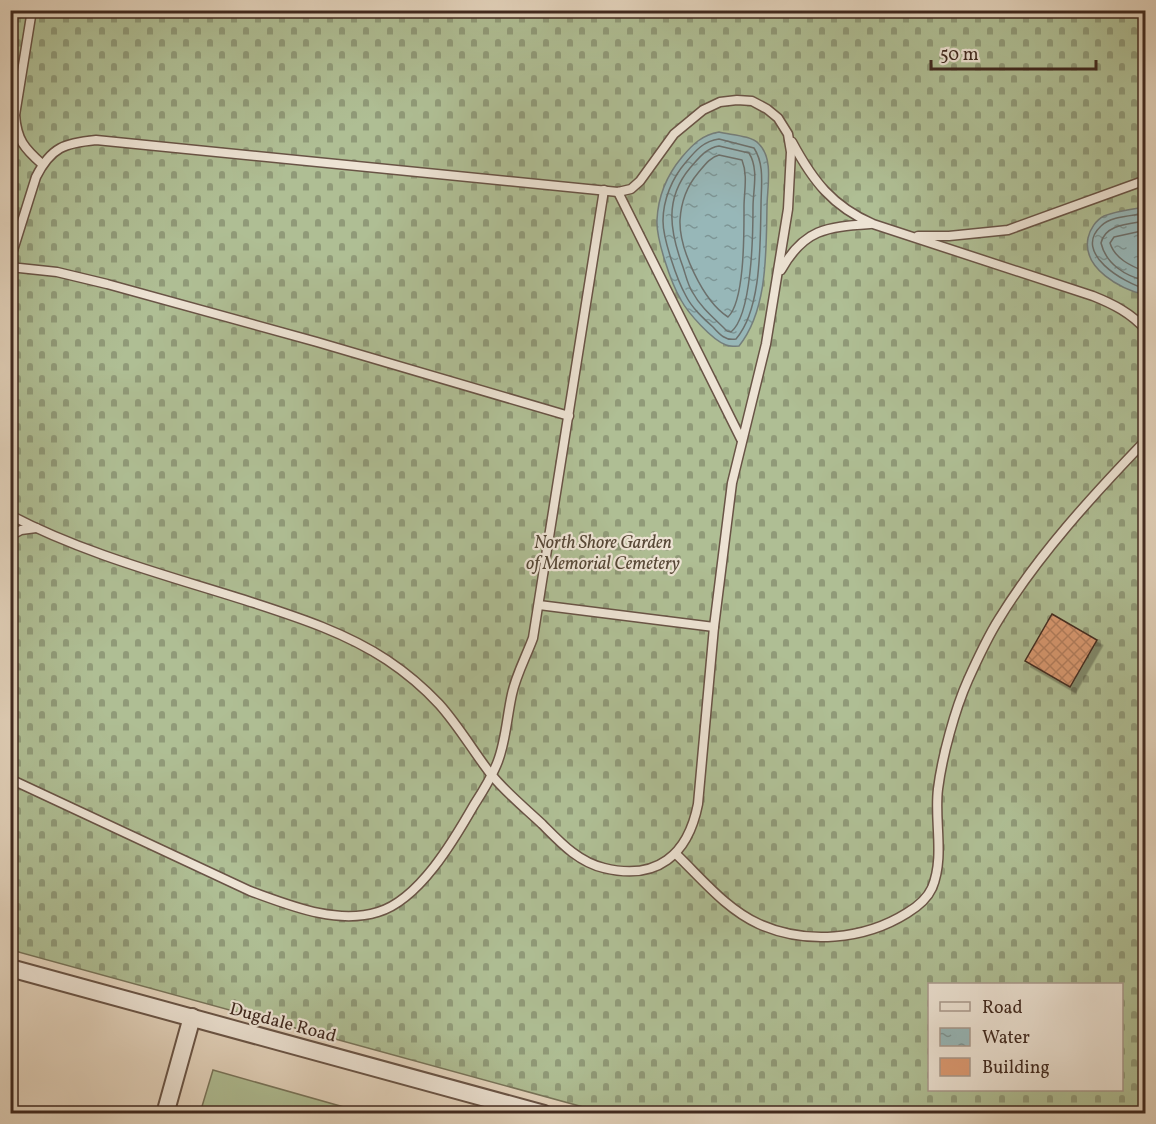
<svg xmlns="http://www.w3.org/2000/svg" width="1156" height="1124" font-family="Vollkorn,serif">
  <defs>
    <pattern id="cemetery-stones" width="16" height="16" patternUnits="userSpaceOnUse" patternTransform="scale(1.5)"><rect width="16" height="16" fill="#afbe94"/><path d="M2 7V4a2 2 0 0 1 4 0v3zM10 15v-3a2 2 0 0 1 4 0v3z" fill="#909a78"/></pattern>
    <pattern id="water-ripples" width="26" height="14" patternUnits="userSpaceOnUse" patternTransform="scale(1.5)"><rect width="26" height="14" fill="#97b7b8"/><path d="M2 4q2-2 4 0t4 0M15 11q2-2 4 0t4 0" fill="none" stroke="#7d9595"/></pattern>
    <pattern id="building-cross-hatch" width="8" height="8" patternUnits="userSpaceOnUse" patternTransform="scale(1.5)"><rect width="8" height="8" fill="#dc9a72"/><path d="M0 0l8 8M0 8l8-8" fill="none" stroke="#b47e5d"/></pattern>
    <filter id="shadow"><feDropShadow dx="5.5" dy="5.5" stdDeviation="0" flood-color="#0004"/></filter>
  </defs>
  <rect width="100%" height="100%" fill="#e4d4bd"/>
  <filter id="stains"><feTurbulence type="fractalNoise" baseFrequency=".00333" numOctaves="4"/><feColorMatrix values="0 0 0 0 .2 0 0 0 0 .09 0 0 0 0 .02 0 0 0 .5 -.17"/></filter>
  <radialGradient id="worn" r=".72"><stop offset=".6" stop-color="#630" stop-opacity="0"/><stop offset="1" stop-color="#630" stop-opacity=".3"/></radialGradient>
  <!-- green -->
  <path fill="#afbe94" stroke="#78745a" stroke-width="1.5" d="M213,1070L365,1113H200Z"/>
  <!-- cemetery -->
  <path fill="url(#cemetery-stones)" stroke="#78745a" stroke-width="1.5" fill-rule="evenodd" d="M10,11H1145V1113H605L11,950ZM930,984H1122V1090H930Z"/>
  <!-- water -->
  <g fill="url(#water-ripples)" stroke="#747e7b" stroke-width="1.5">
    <path d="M719,132C730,135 751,135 759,144C774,159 767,188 767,207C766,251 768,310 739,346C734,346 730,347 726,345C712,340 688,313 681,300C671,283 656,239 657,220C658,197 667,175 682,157C693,144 702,135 719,132Z"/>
    <path d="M1145,207H1146L1145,295C1121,289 1082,269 1088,238C1090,229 1096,220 1104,216C1116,211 1132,209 1145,207Z"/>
  </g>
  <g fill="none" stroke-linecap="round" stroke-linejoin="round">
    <!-- shore -->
    <g stroke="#6c706c" stroke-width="1.5">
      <path d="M719,139L754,148C765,165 761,186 761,206C760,243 762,309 736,339C726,341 720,335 713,327C703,318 692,308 686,296C677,280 663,239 663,221C663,200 672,178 686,162C696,150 704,141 719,139Z"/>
      <path d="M719,146L749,153C759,169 753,190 753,207C753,234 752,315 731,332L727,331C715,319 701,308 693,293C688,286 686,276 683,267C670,232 664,199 690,168C699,158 706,148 719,146Z"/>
      <path d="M719,155L742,160C748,175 744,192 744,207C744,231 745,301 728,317C703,301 679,249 680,220C681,203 687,186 698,173C704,166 710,157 719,155Z"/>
      <path d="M1146,213C1132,216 1111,216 1101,226C1072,253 1124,283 1146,289"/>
      <path d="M1146,221C1130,224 1105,224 1101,243C1106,264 1125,276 1146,281"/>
      <path d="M1146,230L1114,237L1110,243C1115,259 1131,266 1146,272"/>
    </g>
  </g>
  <!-- building -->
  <path fill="url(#building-cross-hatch)" stroke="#40291f" stroke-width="1.5" filter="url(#shadow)" d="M1052,614L1097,640L1070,687L1025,661Z"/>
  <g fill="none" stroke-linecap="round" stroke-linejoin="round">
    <!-- lane casing -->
    <g stroke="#695446" stroke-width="11">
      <g id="lane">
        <path d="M32,10L15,115C17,140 24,148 42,164"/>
        <path d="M792,142C813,181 832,206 873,224L1093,296C1113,304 1131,313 1146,330"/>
        <path d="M618,192L741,439"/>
        <path d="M918,236H949L1008,230L1146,180"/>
        <path d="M10,260L36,177C51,147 65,143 96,140L618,192L631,189L640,181L674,134L703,110L720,102L737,100L752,101L767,109L778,118L788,134L791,152L788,209L766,344L732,483L714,627L698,804C688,855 657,881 604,868C578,862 560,842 542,824C525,808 505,792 490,773C473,751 458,725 439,704C424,688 405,672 387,660C346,633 300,618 254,603C173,577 86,555 10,515"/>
        <path d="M10,267L57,272L107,284L317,342L569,416"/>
        <path d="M781,270C804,229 826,227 870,224"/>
        <path d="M10,536L21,530L36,528"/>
        <path d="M539,605L714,627"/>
        <path d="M10,779L250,891C289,905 336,925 378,912C419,900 454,840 474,805C483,791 492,777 498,761C506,740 507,716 512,694C516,675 526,657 533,638L604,190"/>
        <path d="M676,854C702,879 726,909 759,924C806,945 864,940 907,913C917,907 927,899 932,888C945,857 934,821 938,789C942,757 955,709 968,680C977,660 987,638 999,619C1038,555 1093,495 1146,440"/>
      </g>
    </g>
    <!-- street casing -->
    <g stroke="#695446" stroke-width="20">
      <g id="street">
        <path d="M10,968L544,1114"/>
        <path d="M10,1113L13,1114"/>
        <path d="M165,1114L192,1017"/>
      </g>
    </g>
    <!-- lane -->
    <use href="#lane" stroke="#ede3d4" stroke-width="8"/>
    <!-- street -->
    <use href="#street" stroke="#ede3d4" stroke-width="16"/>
  </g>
  <g text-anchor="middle" stroke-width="4.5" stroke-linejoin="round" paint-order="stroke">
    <!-- park labels -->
    <g font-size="18" font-style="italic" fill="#564736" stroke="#ede3d4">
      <text x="603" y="548">North Shore Garden<tspan x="603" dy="21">of Memorial Cemetery</tspan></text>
    </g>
    <!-- street labels -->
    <g font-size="18" fill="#40291f" stroke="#ede3d4">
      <text transform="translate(283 1022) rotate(15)" y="6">Dugdale Road</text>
    </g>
  </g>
  <!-- margin -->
  <rect width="1156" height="1124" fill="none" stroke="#e4d4bd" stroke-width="36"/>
  <rect x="12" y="12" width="1132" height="1100" fill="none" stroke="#40291f" stroke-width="3"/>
  <rect x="18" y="18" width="1120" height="1088" fill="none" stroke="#40291f" stroke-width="1.5"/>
  <!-- legend -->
  <rect x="928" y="983" width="195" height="108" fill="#ede3d4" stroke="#a8998c" stroke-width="1.5"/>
  <rect x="940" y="1002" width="30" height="9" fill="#ede3d4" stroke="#a8998c" stroke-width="1.5"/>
  <text x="982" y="1013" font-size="18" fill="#40291f">Road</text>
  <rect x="940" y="1028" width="30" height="18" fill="url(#water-ripples)" stroke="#a8998c" stroke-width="1.5"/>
  <text x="982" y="1043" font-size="18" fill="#40291f">Water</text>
  <rect x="940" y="1058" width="30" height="18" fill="#dc9a72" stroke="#a8998c" stroke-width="1.5"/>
  <text x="982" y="1073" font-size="18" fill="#40291f">Building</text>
  <!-- scale -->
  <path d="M931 60v9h165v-9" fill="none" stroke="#40291f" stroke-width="3"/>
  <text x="940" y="60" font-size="18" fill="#40291f" stroke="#ede3d4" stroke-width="4.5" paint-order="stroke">50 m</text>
  <rect width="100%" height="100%" filter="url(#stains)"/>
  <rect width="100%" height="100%" fill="url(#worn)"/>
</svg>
